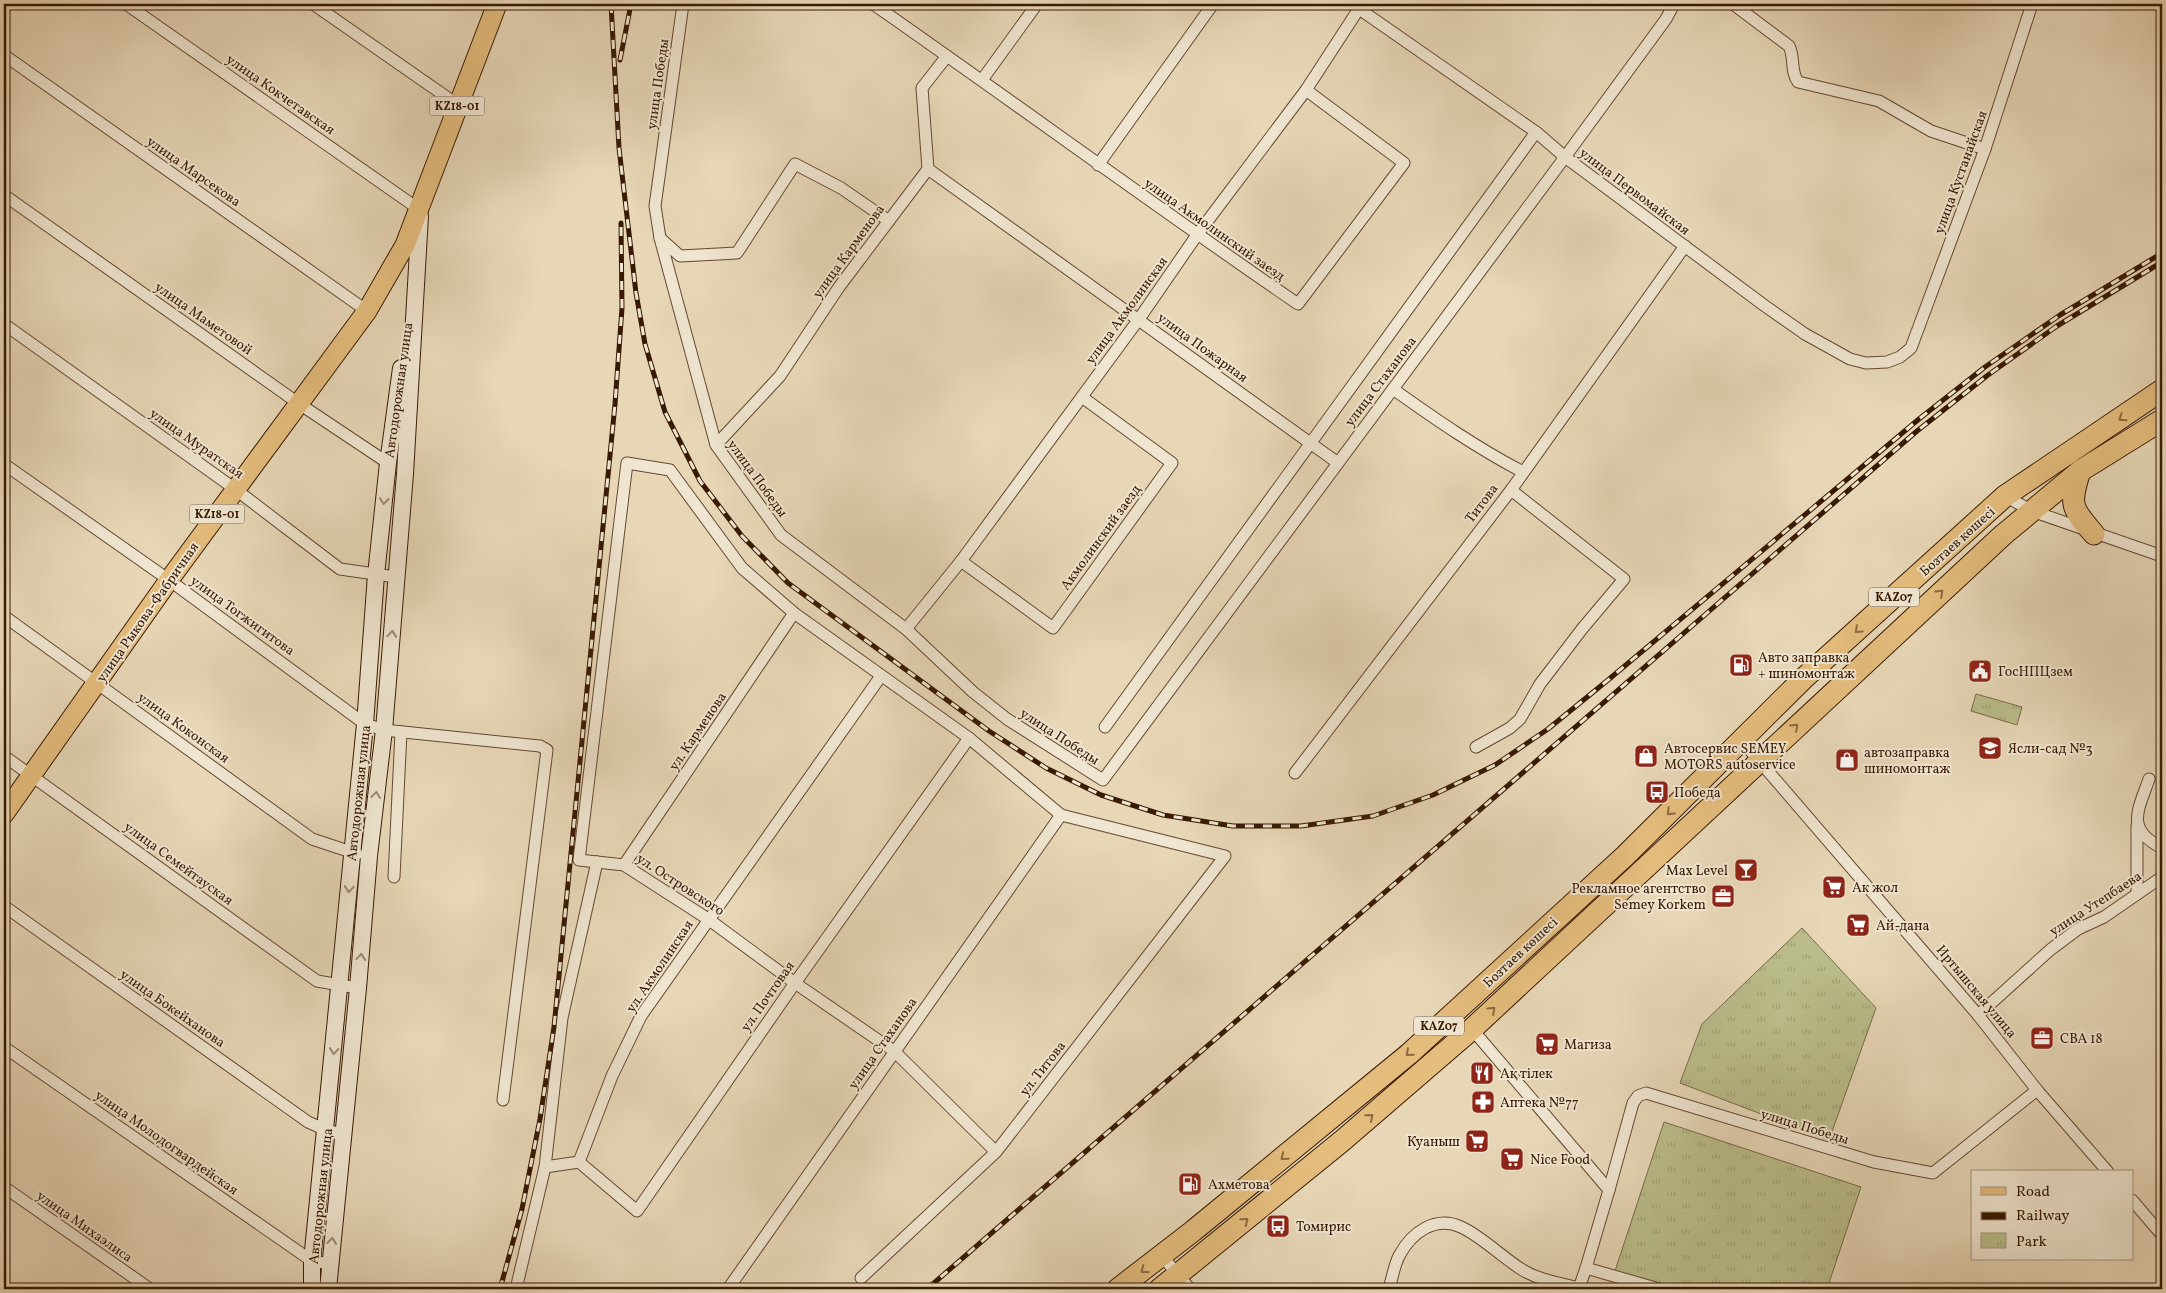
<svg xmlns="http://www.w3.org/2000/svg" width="2166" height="1293" font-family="Vollkorn,serif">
  <defs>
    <pattern id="park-tufts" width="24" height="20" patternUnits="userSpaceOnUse" patternTransform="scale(1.25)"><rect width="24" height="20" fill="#babd8b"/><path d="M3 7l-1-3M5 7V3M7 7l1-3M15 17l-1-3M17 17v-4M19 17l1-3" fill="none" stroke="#a1a276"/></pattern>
  </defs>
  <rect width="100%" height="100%" fill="#e7d7b7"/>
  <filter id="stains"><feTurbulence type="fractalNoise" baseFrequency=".004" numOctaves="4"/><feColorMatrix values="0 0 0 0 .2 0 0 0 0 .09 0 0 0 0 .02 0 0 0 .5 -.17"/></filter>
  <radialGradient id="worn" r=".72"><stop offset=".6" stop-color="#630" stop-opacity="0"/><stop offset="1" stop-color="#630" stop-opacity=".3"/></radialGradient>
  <!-- park -->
  <g fill="url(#park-tufts)" stroke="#796b47">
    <path d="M1976,694L2022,707L2017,725L1971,711Z"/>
    <path d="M1802,928L1876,1008L1829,1140L1680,1083L1702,1024Z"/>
    <path d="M1664,1122L1861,1187L1827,1289H1672L1615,1271Z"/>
  </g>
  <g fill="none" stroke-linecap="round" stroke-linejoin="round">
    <!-- street casing -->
    <g stroke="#644830" stroke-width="13">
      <g id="street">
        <path d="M126,4L420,210"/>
        <path d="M313,4L458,105"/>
        <path d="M683,4L655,206L660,238L716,445L781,535L906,629L973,692L1007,719L1103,780L1565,157L1666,19L1674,4"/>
        <path d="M873,4C1015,103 1155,206 1298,304L1404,163L1306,90"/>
        <path d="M1352,4L1536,132L1565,157L1765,306L1805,334L1850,359L1866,363L1887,362L1900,357L1911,348L1985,149L2032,4"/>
        <path d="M1733,4L1789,46C1795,57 1790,71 1798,82L1879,101L1931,131L1985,149"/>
        <path d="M4,55L367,311"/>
        <path d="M982,80L1037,4"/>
        <path d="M1098,165L1213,4"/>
        <path d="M928,169L1338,463"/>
        <path d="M4,195L298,403L388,463"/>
        <path d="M660,238L680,256L737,253L795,164L841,188L889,221"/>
        <path d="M4,324L235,489L340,569L396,577"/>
        <path d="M1393,389C1435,419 1477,448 1523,472"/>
        <path d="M716,445L780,376L839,287L928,169L922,88L947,56"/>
        <path d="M4,464L169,580L365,724L384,730L540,746L547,750L503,1100"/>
        <path d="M2005,496L2032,511L2162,556"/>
        <path d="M961,561L1053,628L1172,463L1082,397"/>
        <path d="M4,616L312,839L357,854"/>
        <path d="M906,629L961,561L1139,319L1197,235L1306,90L1362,4"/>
        <path d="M1105,727L1536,132"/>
        <path d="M1742,741L1978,1015L2037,1090L2108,1172"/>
        <path d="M1476,747L1510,728L1520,719L1540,684L1582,629L1624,579L1511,490"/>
        <path d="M4,756L317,981L358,988"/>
        <path d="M1295,773L1511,490L1685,246"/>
        <path d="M2149,779C2138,811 2125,829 2162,848"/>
        <path d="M2137,826V894"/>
        <path d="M624,865L794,613"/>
        <path d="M394,877L401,732"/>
        <path d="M4,906L308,1122L326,1130L343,1134"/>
        <path d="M1978,1015L2050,950L2078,929L2104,917L2162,877"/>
        <path d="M1472,1029L1609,1190L1586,1268L1659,1289"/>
        <path d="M4,1047L312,1261L330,1264"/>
        <path d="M579,1162L637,1211L795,983L969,738"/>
        <path d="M545,1167L579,1162L612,1076L641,1016L881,676"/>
        <path d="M4,1187L150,1289"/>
        <path d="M1609,1190L1633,1103L1638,1096L1646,1093L1874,1162L1933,1173L2037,1090"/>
        <path d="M2132,1200L2162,1235"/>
        <path d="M1162,1256L1190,1289"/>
        <path d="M861,1278L996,1152L1225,856L1061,815L969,738L794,613L742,568L670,470L627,463L579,860L624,865L708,919L795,983L894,1051L996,1152"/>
        <path d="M516,1289L545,1167L562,1018L597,862"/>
        <path d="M728,1289L1061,815"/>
        <path d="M1389,1289C1392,1279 1394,1266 1399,1256C1411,1233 1435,1215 1461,1227C1481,1236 1502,1257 1521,1269C1538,1280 1560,1283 1579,1288L1586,1268"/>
      </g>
    </g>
    <!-- secondary casing -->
    <g stroke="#381903" stroke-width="18">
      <g id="secondary">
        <path d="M312,1289V1261L365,724L376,575L388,463L401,368"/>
        <path d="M328,1289L358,988L369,856L384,730L405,474L420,216"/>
      </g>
    </g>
    <!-- primary casing -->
    <g stroke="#381903" stroke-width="21">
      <path id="primary" d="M4,814L169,580L367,311L405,245L497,4"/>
    </g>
    <!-- highway casing -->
    <g stroke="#381903" stroke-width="23">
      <g id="highway">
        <path d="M2080,471C2069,504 2071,508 2094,534"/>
        <path d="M1118,1289L1193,1231L1409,1054L1625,856L1803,679L2005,496L2162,390"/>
        <path d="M1160,1289L1342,1141L1472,1029L2003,535L2080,471L2162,420"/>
      </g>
    </g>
    <!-- street -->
    <use href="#street" stroke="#efe5d0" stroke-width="11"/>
    <!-- secondary -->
    <use href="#secondary" stroke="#efe5d0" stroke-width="16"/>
    <!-- primary -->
    <use href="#primary" stroke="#e4bc7c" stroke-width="19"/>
    <!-- highway -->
    <use href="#highway" stroke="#e4bc7c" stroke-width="21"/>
    <!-- rail casing -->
    <g stroke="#381903" stroke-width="5">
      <g id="rail">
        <path d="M611,4L619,148L636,293L645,344L665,412L700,481L742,536L788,583L989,731L1046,768L1101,795L1163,815L1233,826H1301L1373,816L1433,795L1495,765L1548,729L1608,680L1919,419L1985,367L2060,315L2162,253"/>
        <path d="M620,60L631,4"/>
        <path d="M500,1289L522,1209L540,1119L554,1027L615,404L622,308L621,223"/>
        <path d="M927,1289L1917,431L1988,375L2057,326L2162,262"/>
      </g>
    </g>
    <!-- rail -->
    <use href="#rail" stroke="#efe5d0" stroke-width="3" stroke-dasharray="9" stroke-linecap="butt"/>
  </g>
  <!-- one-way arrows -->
  <defs><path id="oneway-chevron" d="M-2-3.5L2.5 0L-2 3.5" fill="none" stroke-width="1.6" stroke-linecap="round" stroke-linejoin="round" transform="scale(1.25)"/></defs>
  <g stroke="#8e6a40">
    <use href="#oneway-chevron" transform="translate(2122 418) rotate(146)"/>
    <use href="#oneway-chevron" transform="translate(1940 593) rotate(-43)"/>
    <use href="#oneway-chevron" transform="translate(1858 630) rotate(138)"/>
    <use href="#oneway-chevron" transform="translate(1795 727) rotate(-43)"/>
    <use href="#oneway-chevron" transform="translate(1670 812) rotate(136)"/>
    <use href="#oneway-chevron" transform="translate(1492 1010) rotate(-43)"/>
    <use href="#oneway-chevron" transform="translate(1409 1053) rotate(139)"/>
    <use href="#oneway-chevron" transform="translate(1370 1117) rotate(-41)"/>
    <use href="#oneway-chevron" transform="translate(1284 1157) rotate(141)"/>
    <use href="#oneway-chevron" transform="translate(1245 1221) rotate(-39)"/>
    <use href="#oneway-chevron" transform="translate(1144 1270) rotate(143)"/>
  </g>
  <g stroke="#9d8974">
    <use href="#oneway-chevron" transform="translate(384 501) rotate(96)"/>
    <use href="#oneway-chevron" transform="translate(392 634) rotate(-85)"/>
    <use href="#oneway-chevron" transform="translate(376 795) rotate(-83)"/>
    <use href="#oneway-chevron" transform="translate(349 889) rotate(95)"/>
    <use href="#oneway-chevron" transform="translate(361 957) rotate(-85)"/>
    <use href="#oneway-chevron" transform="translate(334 1051) rotate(95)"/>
    <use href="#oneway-chevron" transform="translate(332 1241) rotate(-84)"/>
  </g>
  <!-- icons -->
  <defs>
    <g id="fuel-square" transform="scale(1.25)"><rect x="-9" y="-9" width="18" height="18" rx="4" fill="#8f2418" stroke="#efe5d0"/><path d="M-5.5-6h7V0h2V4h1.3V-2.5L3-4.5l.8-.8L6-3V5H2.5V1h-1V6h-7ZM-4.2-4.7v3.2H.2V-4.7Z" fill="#fff"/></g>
    <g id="civic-square" transform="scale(1.25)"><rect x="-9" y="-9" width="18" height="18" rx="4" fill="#8f2418" stroke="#efe5d0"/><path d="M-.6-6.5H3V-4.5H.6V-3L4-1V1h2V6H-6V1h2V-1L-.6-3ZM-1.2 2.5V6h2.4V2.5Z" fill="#fff"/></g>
    <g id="school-square" transform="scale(1.25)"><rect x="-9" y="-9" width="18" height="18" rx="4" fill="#8f2418" stroke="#efe5d0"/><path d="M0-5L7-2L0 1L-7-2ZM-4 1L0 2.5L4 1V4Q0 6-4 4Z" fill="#fff"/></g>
    <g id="shop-square" transform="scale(1.25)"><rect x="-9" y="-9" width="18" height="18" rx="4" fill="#8f2418" stroke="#efe5d0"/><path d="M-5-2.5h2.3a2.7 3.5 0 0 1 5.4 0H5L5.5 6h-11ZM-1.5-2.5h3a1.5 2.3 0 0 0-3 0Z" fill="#fff"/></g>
    <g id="bus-square" transform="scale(1.25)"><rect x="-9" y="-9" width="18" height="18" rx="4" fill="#8f2418" stroke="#efe5d0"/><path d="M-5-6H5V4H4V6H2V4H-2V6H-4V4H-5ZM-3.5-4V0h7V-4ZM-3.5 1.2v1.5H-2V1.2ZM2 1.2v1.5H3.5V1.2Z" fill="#fff"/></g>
    <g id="bar-square" transform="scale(1.25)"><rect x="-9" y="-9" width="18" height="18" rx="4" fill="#8f2418" stroke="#efe5d0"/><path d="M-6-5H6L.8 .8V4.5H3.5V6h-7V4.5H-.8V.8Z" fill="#fff"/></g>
    <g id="supermarket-square" transform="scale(1.25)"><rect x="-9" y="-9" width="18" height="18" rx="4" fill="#8f2418" stroke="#efe5d0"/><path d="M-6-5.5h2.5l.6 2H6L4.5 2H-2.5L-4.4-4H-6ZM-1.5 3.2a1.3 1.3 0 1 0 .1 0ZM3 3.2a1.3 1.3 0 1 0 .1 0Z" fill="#fff"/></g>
    <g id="office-square" transform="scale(1.25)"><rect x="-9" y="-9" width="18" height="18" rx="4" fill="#8f2418" stroke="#efe5d0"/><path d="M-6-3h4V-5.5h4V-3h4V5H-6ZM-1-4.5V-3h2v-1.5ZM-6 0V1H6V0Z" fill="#fff"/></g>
    <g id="restaurant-square" transform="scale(1.25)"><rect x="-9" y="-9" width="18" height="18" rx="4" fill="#8f2418" stroke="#efe5d0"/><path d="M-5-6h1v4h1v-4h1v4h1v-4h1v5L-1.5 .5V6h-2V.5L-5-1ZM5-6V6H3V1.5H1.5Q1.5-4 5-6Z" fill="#fff"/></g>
    <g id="pharmacy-square" transform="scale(1.25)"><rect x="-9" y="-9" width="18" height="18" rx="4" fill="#8f2418" stroke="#efe5d0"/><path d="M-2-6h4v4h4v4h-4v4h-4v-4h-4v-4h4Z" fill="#fff"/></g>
  </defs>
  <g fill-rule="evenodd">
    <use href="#fuel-square" x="1741" y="665"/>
    <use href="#civic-square" x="1980" y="671"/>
    <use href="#school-square" x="1990" y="748"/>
    <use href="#shop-square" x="1646" y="756"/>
    <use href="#shop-square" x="1847" y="760"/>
    <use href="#bus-square" x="1657" y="792"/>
    <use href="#bar-square" x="1746" y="870"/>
    <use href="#supermarket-square" x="1834" y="887"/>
    <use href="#office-square" x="1723" y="896"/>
    <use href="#supermarket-square" x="1858" y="925"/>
    <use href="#office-square" x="2042" y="1038"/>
    <use href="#supermarket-square" x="1547" y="1044"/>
    <use href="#restaurant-square" x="1482" y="1073"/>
    <use href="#pharmacy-square" x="1483" y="1102"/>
    <use href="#supermarket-square" x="1477" y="1141"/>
    <use href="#supermarket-square" x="1512" y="1159"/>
    <use href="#fuel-square" x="1190" y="1184"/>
    <use href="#bus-square" x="1278" y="1226"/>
  </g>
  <g text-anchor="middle" stroke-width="4" stroke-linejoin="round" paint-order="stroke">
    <!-- shield labels -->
    <g fill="#efe5d0" stroke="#6f5640" stroke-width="1">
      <rect x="429.5" y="96.5" width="55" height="19" rx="4"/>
      <rect x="189.5" y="504.5" width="55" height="19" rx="4"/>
      <rect x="1869" y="587.5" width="50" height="19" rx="4"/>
      <rect x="1414" y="1016.5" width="50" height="19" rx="4"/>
    </g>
    <g font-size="12" font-weight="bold" fill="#381903">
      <text x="457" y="110">KZ18-01</text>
      <text x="217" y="518">KZ18-01</text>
      <text x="1894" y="601">KAZ07</text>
      <text x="1439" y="1030">KAZ07</text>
    </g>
    <!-- street labels -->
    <g font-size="14" fill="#381903" stroke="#efe5d0">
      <text transform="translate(657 84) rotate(-82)" y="5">улица Победы</text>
      <text transform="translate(281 94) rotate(35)" y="5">улица Кокчетавская</text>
      <text transform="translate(194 171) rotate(35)" y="5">улица Марсекова</text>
      <text transform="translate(1960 172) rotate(-70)" y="5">улица Кустанайская</text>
      <text transform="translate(1635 191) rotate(37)" y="5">улица Первомайская</text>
      <text transform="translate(1215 229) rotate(35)" y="5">улица Акмолинский заезд</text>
      <text transform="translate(848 251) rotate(-54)" y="5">улица Карменова</text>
      <text transform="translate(1126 310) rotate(-54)" y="5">улица Акмолинская</text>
      <text transform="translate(204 318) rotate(35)" y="5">улица Маметовой</text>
      <text transform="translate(1203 347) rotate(36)" y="5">улица Пожарная</text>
      <text transform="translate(1380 381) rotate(-53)" y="5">улица Стаханова</text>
      <text transform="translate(398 390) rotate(-82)" y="5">Автодорожная улица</text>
      <text transform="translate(197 443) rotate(35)" y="5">улица Муратская</text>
      <text transform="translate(758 478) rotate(54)" y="5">улица Победы</text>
      <text transform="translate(1481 503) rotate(-53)" y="5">Титова</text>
      <text transform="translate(1100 537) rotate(-54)" y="5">Акмолинский заезд</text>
      <text transform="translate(1957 541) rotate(-42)" y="5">Бозтаев көшесі</text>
      <text transform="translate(147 612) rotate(-55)" y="5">улица Рыкова-Фабричная</text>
      <text transform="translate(243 615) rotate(36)" y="5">улица Тогжигитова</text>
      <text transform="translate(184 727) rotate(36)" y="5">улица Коконская</text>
      <text transform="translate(697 731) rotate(-56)" y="5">ул. Карменова</text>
      <text transform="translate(1060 736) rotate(33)" y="5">улица Победы</text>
      <text transform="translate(358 793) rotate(-84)" y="5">Автодорожная улица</text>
      <text transform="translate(179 863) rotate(36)" y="5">улица Семейтауская</text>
      <text transform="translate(681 884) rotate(33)" y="5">ул. Островского</text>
      <text transform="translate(2095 903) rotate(-33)" y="5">улица Утепбаева</text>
      <text transform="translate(1520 952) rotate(-43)" y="5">Бозтаев көшесі</text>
      <text transform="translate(659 966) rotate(-56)" y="5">ул. Акмолинская</text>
      <text transform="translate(1977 991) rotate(50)" y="5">Иртышская улица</text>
      <text transform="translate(767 996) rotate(-55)" y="5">ул. Почтовая</text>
      <text transform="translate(173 1008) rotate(35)" y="5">улица Бокейханова</text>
      <text transform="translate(882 1043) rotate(-55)" y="5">улица Стаханова</text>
      <text transform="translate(1042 1068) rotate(-52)" y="5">ул. Титова</text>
      <text transform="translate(1805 1126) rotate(17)" y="5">улица Победы</text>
      <text transform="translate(167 1142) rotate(35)" y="5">улица Молодогвардейская</text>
      <text transform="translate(320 1196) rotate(-84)" y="5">Автодорожная улица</text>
      <text transform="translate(85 1226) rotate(35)" y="5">улица Михаэлиса</text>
    </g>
    <!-- poi labels -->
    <g font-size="14" fill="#381903" stroke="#efe5d0" text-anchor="start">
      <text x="1758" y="662">Авто заправка<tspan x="1758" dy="16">+ шиномонтаж</tspan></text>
      <text x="1998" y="676">ГосНПЦзем</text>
      <text x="1664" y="753">Автосервис SEMEY<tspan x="1664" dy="16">MOTORS autoservice</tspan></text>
      <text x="2008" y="753">Ясли-сад №3</text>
      <text x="1864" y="757">автозаправка<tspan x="1864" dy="16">шиномонтаж</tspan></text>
      <text x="1674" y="797">Победа</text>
      <text x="1728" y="875" text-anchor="end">Max Level</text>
      <text x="1852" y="892">Ак жол</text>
      <text x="1706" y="893" text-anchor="end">Рекламное агентство<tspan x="1706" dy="16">Semey Korkem</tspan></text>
      <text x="1876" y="930">Ай-дана</text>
      <text x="2060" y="1043">СВА 18</text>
      <text x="1564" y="1049">Магиза</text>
      <text x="1500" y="1078">Ақ тілек</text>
      <text x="1500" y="1107">Аптека №77</text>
      <text x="1460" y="1146" text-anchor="end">Куаныш</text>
      <text x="1530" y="1164">Nice Food</text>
      <text x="1208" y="1189">Ахметова</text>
      <text x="1296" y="1231">Томирис</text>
    </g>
  </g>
  <!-- margin -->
  <rect width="2166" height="1293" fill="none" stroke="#e7d7b7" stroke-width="20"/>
  <rect x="5" y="5" width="2156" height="1283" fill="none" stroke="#381903" stroke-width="2.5"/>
  <rect x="10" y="10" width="2146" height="1273" fill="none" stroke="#381903"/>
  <!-- legend -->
  <rect x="1971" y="1170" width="162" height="90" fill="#efe5d0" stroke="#a6937e"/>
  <rect x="1981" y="1187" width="25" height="8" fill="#e4bc7c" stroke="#a6937e"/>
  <text x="2016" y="1196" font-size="15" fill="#381903">Road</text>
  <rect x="1981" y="1212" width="25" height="8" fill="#381903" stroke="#a6937e"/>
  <text x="2016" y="1220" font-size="15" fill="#381903">Railway</text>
  <rect x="1981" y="1233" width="25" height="15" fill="url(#park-tufts)" stroke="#a6937e"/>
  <text x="2016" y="1246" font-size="15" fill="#381903">Park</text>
  <rect width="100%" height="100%" filter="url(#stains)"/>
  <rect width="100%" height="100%" fill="url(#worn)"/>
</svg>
